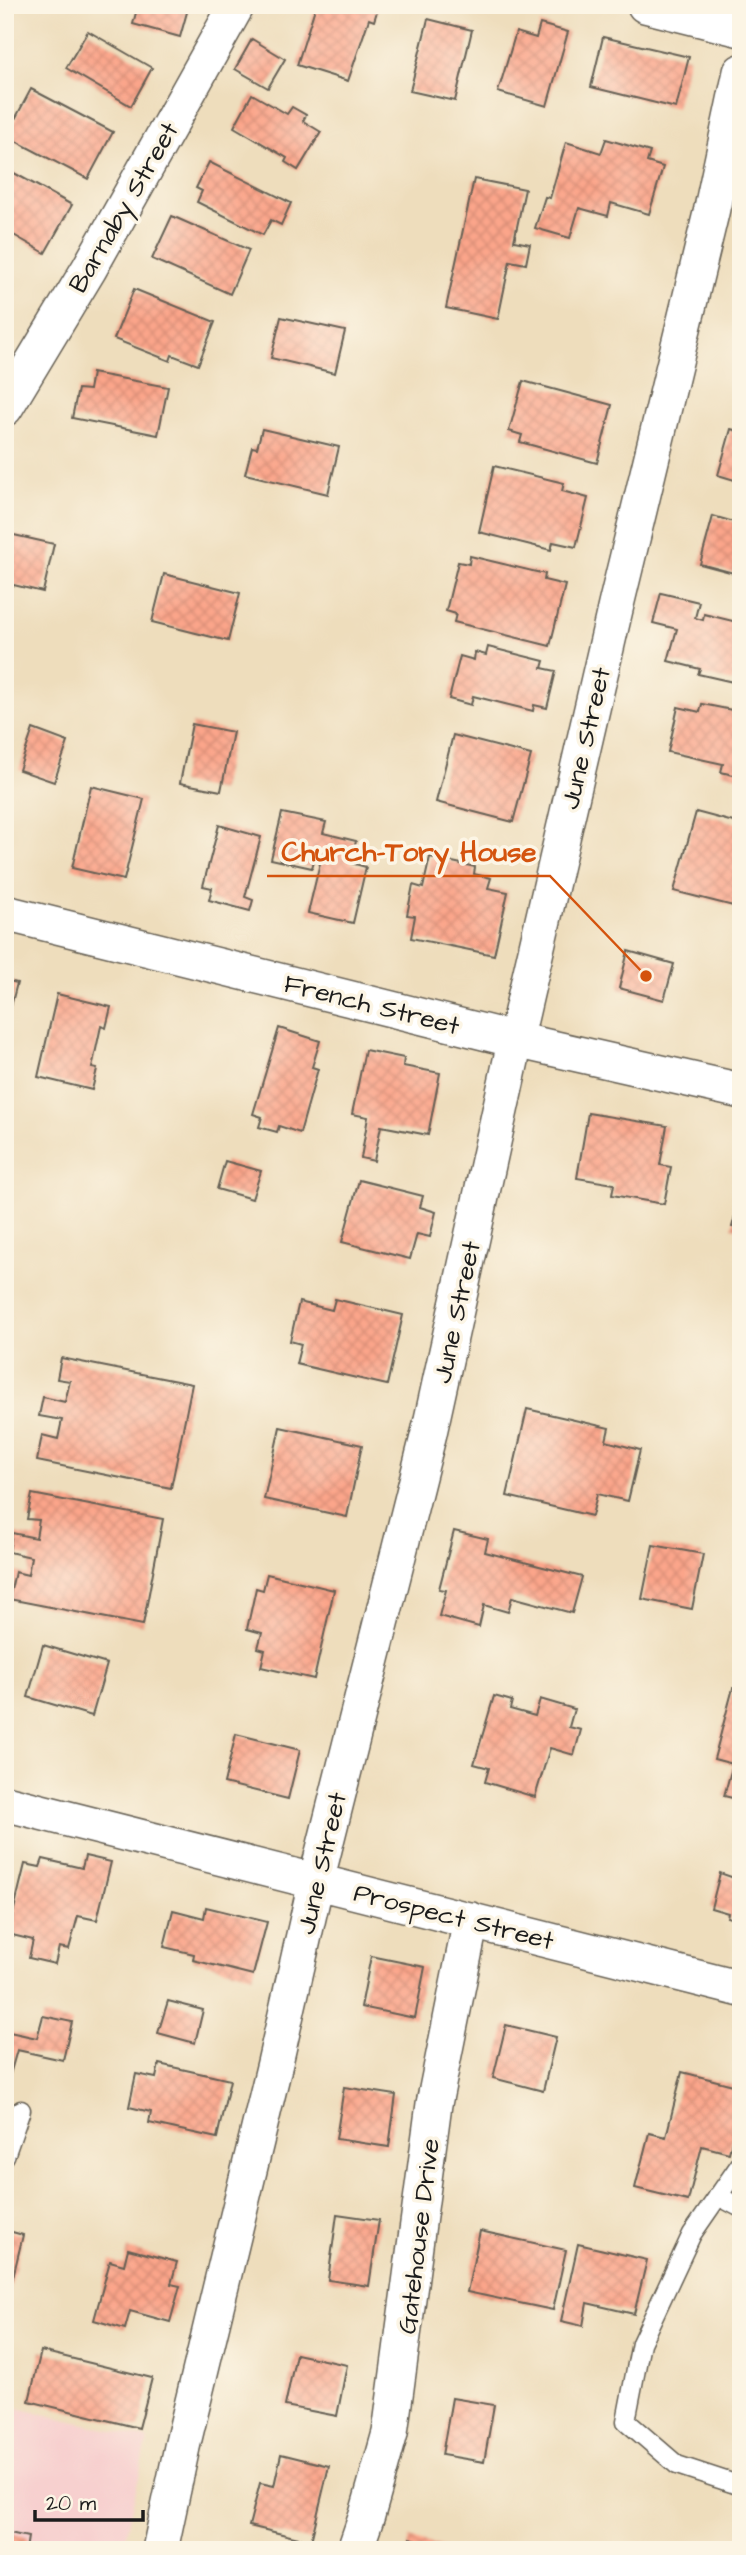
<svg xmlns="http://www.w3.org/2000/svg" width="746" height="2555" font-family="'Architects Daughter',sans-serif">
  <defs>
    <pattern id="building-cross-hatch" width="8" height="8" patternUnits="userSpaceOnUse" patternTransform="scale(1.75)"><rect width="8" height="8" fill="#fba58a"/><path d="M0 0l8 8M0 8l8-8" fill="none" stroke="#d78d76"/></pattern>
  </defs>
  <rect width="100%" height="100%" fill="#fcf5e5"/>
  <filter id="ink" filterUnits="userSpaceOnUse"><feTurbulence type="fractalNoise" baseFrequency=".0143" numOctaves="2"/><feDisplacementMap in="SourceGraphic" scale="14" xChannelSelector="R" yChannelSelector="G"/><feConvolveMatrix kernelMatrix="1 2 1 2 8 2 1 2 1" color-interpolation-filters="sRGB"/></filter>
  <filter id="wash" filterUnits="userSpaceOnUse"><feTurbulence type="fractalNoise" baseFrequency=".00686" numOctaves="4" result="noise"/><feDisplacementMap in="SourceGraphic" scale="28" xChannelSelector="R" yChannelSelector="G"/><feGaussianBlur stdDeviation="1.57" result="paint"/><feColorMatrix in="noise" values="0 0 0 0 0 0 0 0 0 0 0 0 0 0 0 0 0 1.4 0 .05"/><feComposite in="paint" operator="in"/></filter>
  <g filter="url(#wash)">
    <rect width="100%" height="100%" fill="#eeddbc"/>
    <!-- built -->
    <path fill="#f7d0cf" d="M5,2405L148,2439L122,2550H5Z"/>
    <g id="blocks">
      <!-- building -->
      <g fill="url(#building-cross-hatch)">
        <path d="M138,5H189L180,37L133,24Z"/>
        <path d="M316,5H379L374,21L369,19L348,81L297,65Z"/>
        <path d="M428,19L472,30L455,101L410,91Z"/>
        <path d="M540,24L568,32L547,106L498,92L516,32L536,38Z"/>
        <path d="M88,31L152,68L131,106L66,68Z"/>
        <path d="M603,37L689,57L676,108L591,87Z"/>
        <path d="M252,39L285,59L268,88L235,69Z"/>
        <path d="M31,89L113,132L88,179L6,136Z"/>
        <path d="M252,94L287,114L292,107L306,115L303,121L321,132L298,170L285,162L287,158L234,127Z"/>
        <path d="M606,139L650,152L647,162L663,167L649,214L611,203L608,216L579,208L570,238L535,228L545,197L550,198L566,142L601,153Z"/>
        <path d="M209,162L291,203L281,225L271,220L263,235L197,202L202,191L196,188Z"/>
        <path d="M5,168L72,205L45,253L5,230Z"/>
        <path d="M474,179L525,189L514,241L530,244L526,264L510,261L498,319L446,308Z"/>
        <path d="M172,216L249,250L230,294L152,259Z"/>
        <path d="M134,289L215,322L198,365L172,355L170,361L114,339Z"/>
        <path d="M281,317L345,331L335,373L271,358Z"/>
        <path d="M92,373L168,387L158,435L72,418L78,389L89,390Z"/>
        <path d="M523,381L612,405L597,463L520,442L522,435L509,431Z"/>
        <path d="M262,429L339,447L328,494L245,474L252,447L257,448Z"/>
        <path d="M731,429L741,432V482L718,475Z"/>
        <path d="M494,466L564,483L562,491L588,498L576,547L553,542L551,550L479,532Z"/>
        <path d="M713,516L741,524V575L700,564Z"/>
        <path d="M5,533L54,544L43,592L5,583Z"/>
        <path d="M470,556L545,574L544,580L565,585L550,646L454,622L456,614L446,611L458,562L469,564Z"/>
        <path d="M164,574L240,593L228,641L152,622Z"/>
        <path d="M661,593L699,602L695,618L703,620L704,614L741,623V677L734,676L733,682L698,674L700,669L668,661L677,629L653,623Z"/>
        <path d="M488,647L544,661L542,668L556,671L547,708L534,705L533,711L473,696L471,705L449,699L460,656L474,660L475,652L486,655Z"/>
        <path d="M702,704L737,711L735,720L741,721V777L721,772L723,764L668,752L678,707L700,712Z"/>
        <path d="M192,724L233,732L221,791L180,783Z"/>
        <path d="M33,729L68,742L54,782L19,770Z"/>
        <path d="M453,735L531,755L513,822L436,802Z"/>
        <path d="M91,786L144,799L124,880L72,868Z"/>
        <path d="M696,812L741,824V908L674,891Z"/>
        <path d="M282,813L326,822L323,833L356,841L351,863L366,867L353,923L308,913L321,859L315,857L312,868L271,859Z"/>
        <path d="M219,825L261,837L245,897L253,900L250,911L209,900L212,888L203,886Z"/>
        <path d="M430,857L475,867L474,874L491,878L488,888L508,892L494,955L411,938L415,916L407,915L413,885L423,888Z"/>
        <path d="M628,951L674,964L664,1000L619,988Z"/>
        <path d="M5,980L17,983L6,1026H5Z"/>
        <path d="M57,994L111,1007L106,1028L101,1026L92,1068L97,1069L92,1090L38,1077Z"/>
        <path d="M279,1028L320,1041L312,1067L318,1069L300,1133L279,1126L277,1132L259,1127L262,1117L253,1114Z"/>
        <path d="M365,1050L404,1058L403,1066L440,1073L428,1135L381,1126L374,1161L361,1158L368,1117L352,1114Z"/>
        <path d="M588,1113L667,1126L660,1165L671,1167L664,1204L612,1195L614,1184L577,1178Z"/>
        <path d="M225,1161L261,1171L252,1199L217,1189Z"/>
        <path d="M359,1180L423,1196L420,1207L436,1212L430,1237L417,1234L410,1259L342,1242Z"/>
        <path d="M740,1197H741V1229L732,1227Z"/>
        <path d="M335,1299L403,1315L387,1385L296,1364L301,1344L290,1341L299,1302L332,1310Z"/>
        <path d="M61,1358L192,1384L171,1488L37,1461L42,1435L58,1439L62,1420L39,1416L43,1397L65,1402L70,1381L57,1379Z"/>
        <path d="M527,1409L609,1428L606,1441L640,1450L628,1501L597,1494L592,1516L507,1496Z"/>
        <path d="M280,1427L362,1445L347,1517L264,1499Z"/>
        <path d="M32,1494L163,1519L143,1625L9,1599L15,1572L28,1575L31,1557L9,1552L12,1533L36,1538L39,1520L27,1519Z"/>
        <path d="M454,1531L488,1539L485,1552L582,1577L572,1613L512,1597L508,1612L484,1605L479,1627L439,1616L446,1590L439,1589Z"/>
        <path d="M653,1545L703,1554L692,1609L642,1599Z"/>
        <path d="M267,1574L334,1590L314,1679L261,1667L265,1650L258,1648L262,1633L247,1629L256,1588L263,1590Z"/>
        <path d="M43,1645L107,1664L92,1716L28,1697Z"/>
        <path d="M733,1688L741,1690V1800L724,1796L733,1764L714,1759Z"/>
        <path d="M494,1696L512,1701L510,1709L535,1716L540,1699L574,1709L569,1727L581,1730L574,1755L550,1748L535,1797L485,1782L489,1768L474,1764Z"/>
        <path d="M236,1734L300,1750L288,1799L224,1783Z"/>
        <path d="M85,1856L111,1862L97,1920L78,1916L69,1949L59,1947L55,1964L29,1958L33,1940L8,1934L25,1864L40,1867L43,1859L82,1868Z"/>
        <path d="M738,1863L741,1864V1921L727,1917L728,1913L711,1908L720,1873L734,1878Z"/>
        <path d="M206,1907L267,1922L253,1975L193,1960L194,1954L164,1947L173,1910L204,1918Z"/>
        <path d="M371,1956L425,1967L415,2018L361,2007Z"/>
        <path d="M168,2001L203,2010L195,2043L158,2033Z"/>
        <path d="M43,2016L72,2022L63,2060L17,2050L5,2092V2031L37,2038Z"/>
        <path d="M506,2025L556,2037L543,2091L493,2078Z"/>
        <path d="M159,2064L230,2080L217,2138L149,2123L151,2112L129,2107L136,2074L156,2078Z"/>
        <path d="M682,2072L741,2087V2104L729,2153L702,2146L688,2201L635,2188L649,2133L666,2137Z"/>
        <path d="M344,2087L396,2095L389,2147L336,2139Z"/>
        <path d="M337,2214L379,2220L369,2286L328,2280Z"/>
        <path d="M5,2230L23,2235L8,2298L5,2297Z"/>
        <path d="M480,2231L566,2250L553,2310L467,2292Z"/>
        <path d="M578,2244L647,2260L634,2314L587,2303L583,2326L561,2321Z"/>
        <path d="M128,2249L177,2262L171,2284L180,2286L170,2322L130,2311L125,2329L94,2320L110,2261L124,2265Z"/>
        <path d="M41,2351L152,2378L139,2428L29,2401Z"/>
        <path d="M296,2354L347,2365L337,2416L285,2406Z"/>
        <path d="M452,2398L494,2405L484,2462L442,2455Z"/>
        <path d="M281,2454L329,2466L311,2541L249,2526L260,2483L274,2486Z"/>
        <path d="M5,2532L28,2537L26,2550H5Z"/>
        <path d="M410,2538L450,2549V2550H407Z"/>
      </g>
    </g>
  </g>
  <g filter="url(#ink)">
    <use href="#blocks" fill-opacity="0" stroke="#666054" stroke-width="2"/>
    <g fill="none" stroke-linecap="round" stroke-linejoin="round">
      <!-- service casing -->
      <g stroke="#666054" stroke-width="21">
        <g id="service">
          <path d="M5,2156L21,2110"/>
          <path d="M741,2163L692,2234L641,2343L626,2421L677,2465L741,2486"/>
          <path d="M718,2196L741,2208"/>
        </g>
      </g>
      <!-- minor casing -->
      <g stroke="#666054" stroke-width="38">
        <g id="minor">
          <path d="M645,5L741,29"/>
          <path d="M5,408L89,269L237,5"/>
          <path d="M5,913L516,1040L741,1091"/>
          <path d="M5,1803L741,1989"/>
          <path d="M160,2550L182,2447L275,2063L319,1869L429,1433L519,1024L616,605L711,213L741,72"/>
          <path d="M355,2550L367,2515L390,2433L434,2104L471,1920"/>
        </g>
      </g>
      <!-- service -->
      <use href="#service" stroke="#fff" stroke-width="18"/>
      <!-- minor -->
      <use href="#minor" stroke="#fff" stroke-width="35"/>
    </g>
  </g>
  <g text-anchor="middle" stroke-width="7" stroke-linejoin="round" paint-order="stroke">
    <!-- street labels -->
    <g font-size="26" fill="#1c1c1c" stroke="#fcf5e5">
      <text transform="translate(123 207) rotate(-60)" y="9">Barnaby Street</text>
      <text transform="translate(585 738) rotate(-77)" y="9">June Street</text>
      <text transform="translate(372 1004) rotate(14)" y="9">French Street</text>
      <text transform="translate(456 1312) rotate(-78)" y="9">June Street</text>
      <text transform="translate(321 1863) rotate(-77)" y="9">June Street</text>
      <text transform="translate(454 1916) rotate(14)" y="9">Prospect Street</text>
      <text transform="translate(418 2236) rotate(-83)" y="9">Gatehouse Drive</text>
    </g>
  </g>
  <!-- callouts -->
  <path fill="none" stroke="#d4530e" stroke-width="2.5" d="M646 976L550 876H267"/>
  <circle fill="#d4530e" stroke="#fcf5e5" stroke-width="2.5" cx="646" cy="976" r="7"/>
  <g font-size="28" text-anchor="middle" font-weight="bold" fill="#d4530e" stroke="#fcf5e5" stroke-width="7" stroke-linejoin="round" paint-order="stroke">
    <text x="409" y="861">Church-Tory House</text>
  </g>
  <!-- margin -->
  <rect width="746" height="2555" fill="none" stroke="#fcf5e5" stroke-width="28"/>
  <!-- scale -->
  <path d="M35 2510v10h108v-10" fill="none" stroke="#1c1c1c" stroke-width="3.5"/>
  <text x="46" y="2510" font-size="21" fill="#1c1c1c" stroke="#fcf5e5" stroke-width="5" paint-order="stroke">20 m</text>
</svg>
